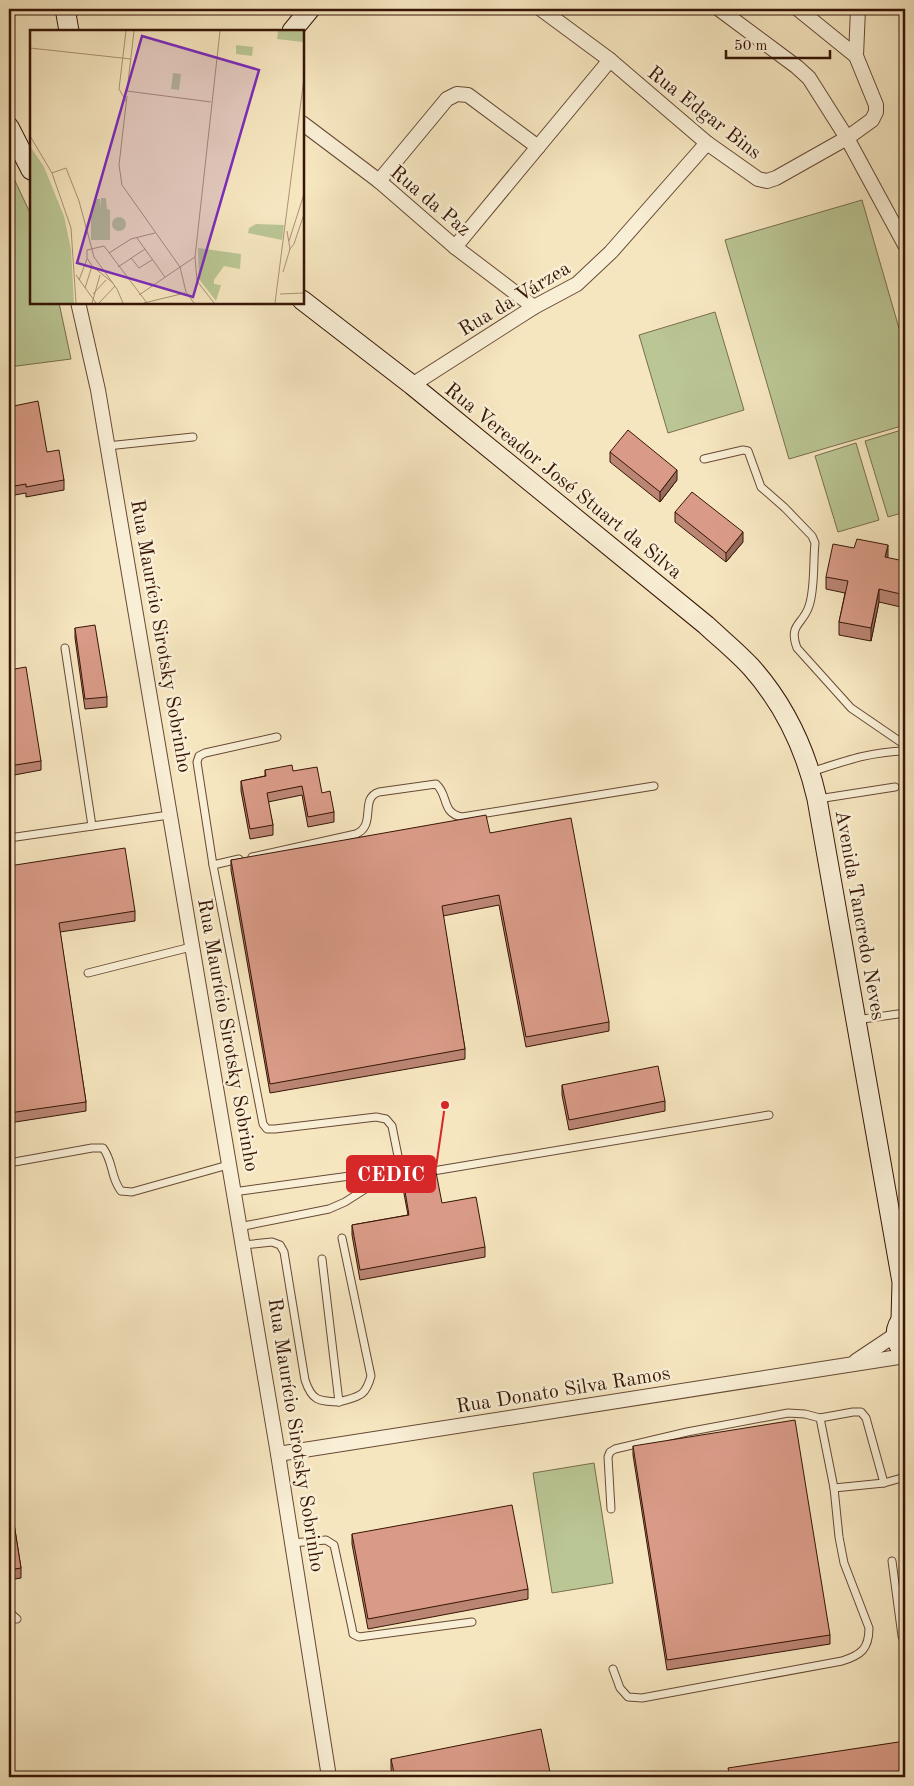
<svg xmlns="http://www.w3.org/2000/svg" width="914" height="1786" font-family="'Old Standard TT',serif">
  <rect width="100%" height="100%" fill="#f6e6c0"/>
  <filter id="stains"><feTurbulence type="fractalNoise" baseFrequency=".004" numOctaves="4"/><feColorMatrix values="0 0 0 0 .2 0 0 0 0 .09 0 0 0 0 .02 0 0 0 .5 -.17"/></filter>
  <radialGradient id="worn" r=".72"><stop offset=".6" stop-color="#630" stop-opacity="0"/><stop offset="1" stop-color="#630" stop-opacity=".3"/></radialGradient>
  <!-- green -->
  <g fill="#bac694" stroke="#786e4c">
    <path d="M9,168L31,215V302L59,303L71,359L9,367Z"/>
    <path d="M862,200L905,349V425L789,459L725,240Z"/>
    <path d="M715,312L744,410L668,433L639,335Z"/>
    <path d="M905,429V512L888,517L865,441Z"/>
    <path d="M856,443L879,520L838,532L815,456Z"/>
    <path d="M594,1463L613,1583L552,1593L533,1473Z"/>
  </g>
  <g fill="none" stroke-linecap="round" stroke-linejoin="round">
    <!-- lane casing -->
    <g stroke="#674934" stroke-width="9">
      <g id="lane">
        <path d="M107,446L193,437"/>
        <path d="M704,459L743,450L748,451L761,487L785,508L812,536L815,543C813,562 815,589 809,606C803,625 788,624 797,648L851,708L905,745"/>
        <path d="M65,648L92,826"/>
        <path d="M811,772C845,761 869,752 905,751"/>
        <path d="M818,799L895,787"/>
        <path d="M9,838L169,815"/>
        <path d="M252,857L356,834C377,825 359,798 379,792L436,784C449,795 441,813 462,817L654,786"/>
        <path d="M239,859L213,865L263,1124L267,1129H275L376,1117L386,1119L392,1126L402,1176"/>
        <path d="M213,865L197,762L199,756L205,753L277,737"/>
        <path d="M88,973L191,947"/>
        <path d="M856,1020L905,1013"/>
        <path d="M9,1163L92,1148H103C114,1163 110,1177 121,1191L132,1192L228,1165"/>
        <path d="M427,1172L769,1115"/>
        <path d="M233,1192L357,1175L378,1181L407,1175"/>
        <path d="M239,1227L329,1209L345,1202L378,1181"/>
        <path d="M243,1245L272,1242L280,1245L284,1252L305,1380C312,1401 318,1401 339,1402L322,1259"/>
        <path d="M339,1402C358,1396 365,1398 371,1376L342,1238"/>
        <path d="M820,1418L853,1412H861L866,1418L884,1483"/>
        <path d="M611,1509L608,1457L610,1452L615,1449L687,1432L788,1413L805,1414L820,1418L834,1488L884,1483L905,1477"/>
        <path d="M292,1543L326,1540L334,1545L352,1628L353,1634L359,1637L472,1622"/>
        <path d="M892,1561L902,1636L905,1642"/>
        <path d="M9,1612L17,1619"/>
        <path d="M613,1669L620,1688L628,1697L642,1698L842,1661C861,1655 869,1649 869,1628L844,1563L839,1537L834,1488"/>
      </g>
    </g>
    <!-- street casing -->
    <g stroke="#674934" stroke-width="16">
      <g id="street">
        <path d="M541,9L610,60L707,143L758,179L767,181L776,178L847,138L872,120L876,112V105L856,56L798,9"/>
        <path d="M719,9L797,67L809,78L847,138L905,245"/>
        <path d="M856,56L858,9"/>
        <path d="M302,123L379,181L455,247L534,307"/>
        <path d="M379,181L447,99L457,94L468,95L538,147"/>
        <path d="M455,247L610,60"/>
        <path d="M78,302L98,390L278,1454L329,1777"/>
        <path d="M412,385L534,307L577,284L611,252L707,143"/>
        <path d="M856,1361L895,1335"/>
        <path d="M278,1454L905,1356"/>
      </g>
    </g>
    <!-- secondary casing -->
    <g stroke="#371505" stroke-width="21">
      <g id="secondary">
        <path d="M69,9L66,14L69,31"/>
        <path d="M292,31L310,9"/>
        <path d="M9,127L31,170"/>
        <path d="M302,300L412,385L706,625C721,639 737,652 751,667C784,704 806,751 817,799L902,1282L901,1320"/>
        <path d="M905,1316C893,1327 893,1342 905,1353"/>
      </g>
    </g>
    <!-- lane -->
    <use href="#lane" stroke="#f9efd6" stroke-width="7"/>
    <!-- street -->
    <use href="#street" stroke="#f9efd6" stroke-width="14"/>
    <!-- secondary -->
    <use href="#secondary" stroke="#f9efd6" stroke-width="19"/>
  </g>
  <!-- wall -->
  <g fill="#bb8574" stroke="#371505">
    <path d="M9,407L47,452L64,480V490L26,497V493L9,496Z"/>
    <path d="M610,452L677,480L660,502L610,462Z"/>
    <path d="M675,512L743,542L726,562L675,522Z"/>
    <path d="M888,558L904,573H905V608L879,602L871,641L839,635V622L845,593L826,589V577Z"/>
    <path d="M75,628L107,697V707L85,709L75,638Z"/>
    <path d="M9,670L41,761V770L9,776Z"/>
    <path d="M265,770L293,771L322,793L334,812V822L308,827L302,795L268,802L273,825V835L250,839L241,791V781L265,776Z"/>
    <path d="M490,833L609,1022V1031L526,1047L499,905L443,916L465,1049V1059L270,1093L231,870V860Z"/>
    <path d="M9,866L135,911V921L60,932L86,1102V1111L9,1123Z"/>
    <path d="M562,1085L665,1101V1111L569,1130L562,1095Z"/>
    <path d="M402,1173L442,1203L485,1247V1257L360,1280L352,1235V1225L408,1215L402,1183Z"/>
    <path d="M633,1446L830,1635V1644L667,1670L633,1455Z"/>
    <path d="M9,1492L21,1568V1578L9,1580Z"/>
    <path d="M352,1534L528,1589V1599L368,1629L352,1544Z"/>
    <path d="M391,1759L551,1777H393L391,1769Z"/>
  </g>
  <!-- shaded-wall -->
  <g fill="#986c5e" stroke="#371505">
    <path d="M677,470V480L660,502V492Z"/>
    <path d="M743,532V542L726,562V553Z"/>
    <path d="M888,545V558L885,557Z"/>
    <path d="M904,561V574L901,572Z"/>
    <path d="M879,589V602L871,641V628Z"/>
  </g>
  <!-- building -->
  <g fill="#d99b87" stroke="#371505">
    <path d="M38,401L47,452L59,450L64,480L26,487V484L9,487V407Z"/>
    <path d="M628,430L677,470L660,492L610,452Z"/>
    <path d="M692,492L743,532L726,553L675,512Z"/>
    <path d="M857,539L888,545L885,557L904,561L901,572L905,573V595L879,589L871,628L839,622L848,581L826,577L833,544L854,548Z"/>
    <path d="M95,625L107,697L85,699L75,628Z"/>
    <path d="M26,667L41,761L9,766V670Z"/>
    <path d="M292,765L293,771L317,767L322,793L330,791L334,812L308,817L302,786L267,793L273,825L250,829L241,781L266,776L265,770Z"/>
    <path d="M486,815L490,833L571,818L609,1022L526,1037L499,895L442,906L465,1049L270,1084L231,860Z"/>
    <path d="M125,848L135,911L59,923L86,1102L9,1113V866Z"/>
    <path d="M658,1066L665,1101L569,1120L562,1085Z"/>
    <path d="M435,1167L442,1203L476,1197L485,1247L360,1270L352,1225L409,1215L402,1173Z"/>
    <path d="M795,1420L830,1635L667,1660L633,1446Z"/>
    <path d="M9,1492L21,1568L9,1570Z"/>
    <path d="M512,1505L528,1589L368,1619L352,1534Z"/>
    <path d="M541,1729L551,1777H395L391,1759Z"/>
    <path d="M905,1741V1777H730L728,1768Z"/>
  </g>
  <g text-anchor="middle" stroke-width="5" stroke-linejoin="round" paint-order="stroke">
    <!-- street labels -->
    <g font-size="20" fill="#371505" stroke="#f9efd6">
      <text transform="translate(705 112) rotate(38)" y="7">Rua Edgar Bins</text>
      <text transform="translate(431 200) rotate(40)" y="7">Rua da Paz</text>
      <text transform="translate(514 298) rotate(-31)" y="7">Rua da Várzea</text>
      <text transform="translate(564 480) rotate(39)" y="7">Rua Vereador José Stuart da Silva</text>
      <text transform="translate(162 636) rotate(80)" y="7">Rua Maurício Sirotsky Sobrinho</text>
      <text transform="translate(861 915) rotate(80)" y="7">Avenida Tancredo Neves</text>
      <text transform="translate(229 1035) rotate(80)" y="7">Rua Maurício Sirotsky Sobrinho</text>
      <text transform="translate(563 1389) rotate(-9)" y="7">Rua Donato Silva Ramos</text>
      <text transform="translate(297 1435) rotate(81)" y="7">Rua Maurício Sirotsky Sobrinho</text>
    </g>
  </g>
  <!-- overview -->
  <g transform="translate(30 30)">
    <rect width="274" height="274" fill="#f6e6c0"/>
    <path d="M248,1H274L273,12L247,9ZM206,15L223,17L222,26L206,24ZM143,43L151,44L149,60L141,59ZM0,116L14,137L34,186L41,219L44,273H0ZM71,168H76L77,179L80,180V210H61V180L64,179V169H70L71,179ZM82 194a7 7 0 1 1 14 0a7 7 0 1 1-14 0ZM226,194L254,195L252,210L218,203L219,198ZM168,218L211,224L210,239L194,236L184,250V254L191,255L186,271L169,249Z" fill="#bac694"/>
    <path fill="none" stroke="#aa9275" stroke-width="1" d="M0,18L101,29M97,61L181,72M97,61L104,1M97,66L89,135L92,155L150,237L165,227L167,251L184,273M96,71L89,59L96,1M0,106L22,143L41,198L46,273M22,143L36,138L49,171L64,227L87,259L93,273M107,208L135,247M259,211L274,164M259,220L264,214L274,184M79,223L101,209L125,203M165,227L190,1M101,228L109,238L122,230M88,237L115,219M253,242L260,219L257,201M46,245L66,273M49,250L57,229M83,253L62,236L57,228V220L74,216L117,273M55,258L62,236M63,264L76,250M250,264L274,263M109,265L150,237L156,262L164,273M62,273L70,245M69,273L85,256M114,273L155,263M245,273L274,48"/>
    <path fill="#7b2cbf" fill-opacity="0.15" stroke="#7b2cbf" stroke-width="2.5" d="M112,6L229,40L163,267L47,233Z"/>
    <rect width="274" height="274" fill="none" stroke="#371505" stroke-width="2.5"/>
  </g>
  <!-- callouts -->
  <path fill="none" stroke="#d62828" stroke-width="2" d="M445 1105L435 1174"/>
  <circle fill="#d62828" stroke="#f9efd6" stroke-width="2" cx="445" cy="1105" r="5"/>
  <rect fill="#d62828" stroke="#d62828" stroke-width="2" x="347" y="1156" width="88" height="36" rx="5"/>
  <g font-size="21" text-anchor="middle" font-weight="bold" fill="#fff">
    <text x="391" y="1181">CEDIC</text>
  </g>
  <!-- margin -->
  <rect width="914" height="1786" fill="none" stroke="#f6e6c0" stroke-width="30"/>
  <rect x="10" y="10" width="894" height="1766" fill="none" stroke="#371505" stroke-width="2.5"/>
  <rect x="15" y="15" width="884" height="1756" fill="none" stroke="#371505"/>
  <!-- scale -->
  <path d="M726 50v8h104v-8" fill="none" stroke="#371505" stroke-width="2.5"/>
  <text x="734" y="50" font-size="15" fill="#371505" stroke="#f9efd6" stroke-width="4" paint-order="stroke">50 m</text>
  <rect width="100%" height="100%" filter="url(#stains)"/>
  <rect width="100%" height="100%" fill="url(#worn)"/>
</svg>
